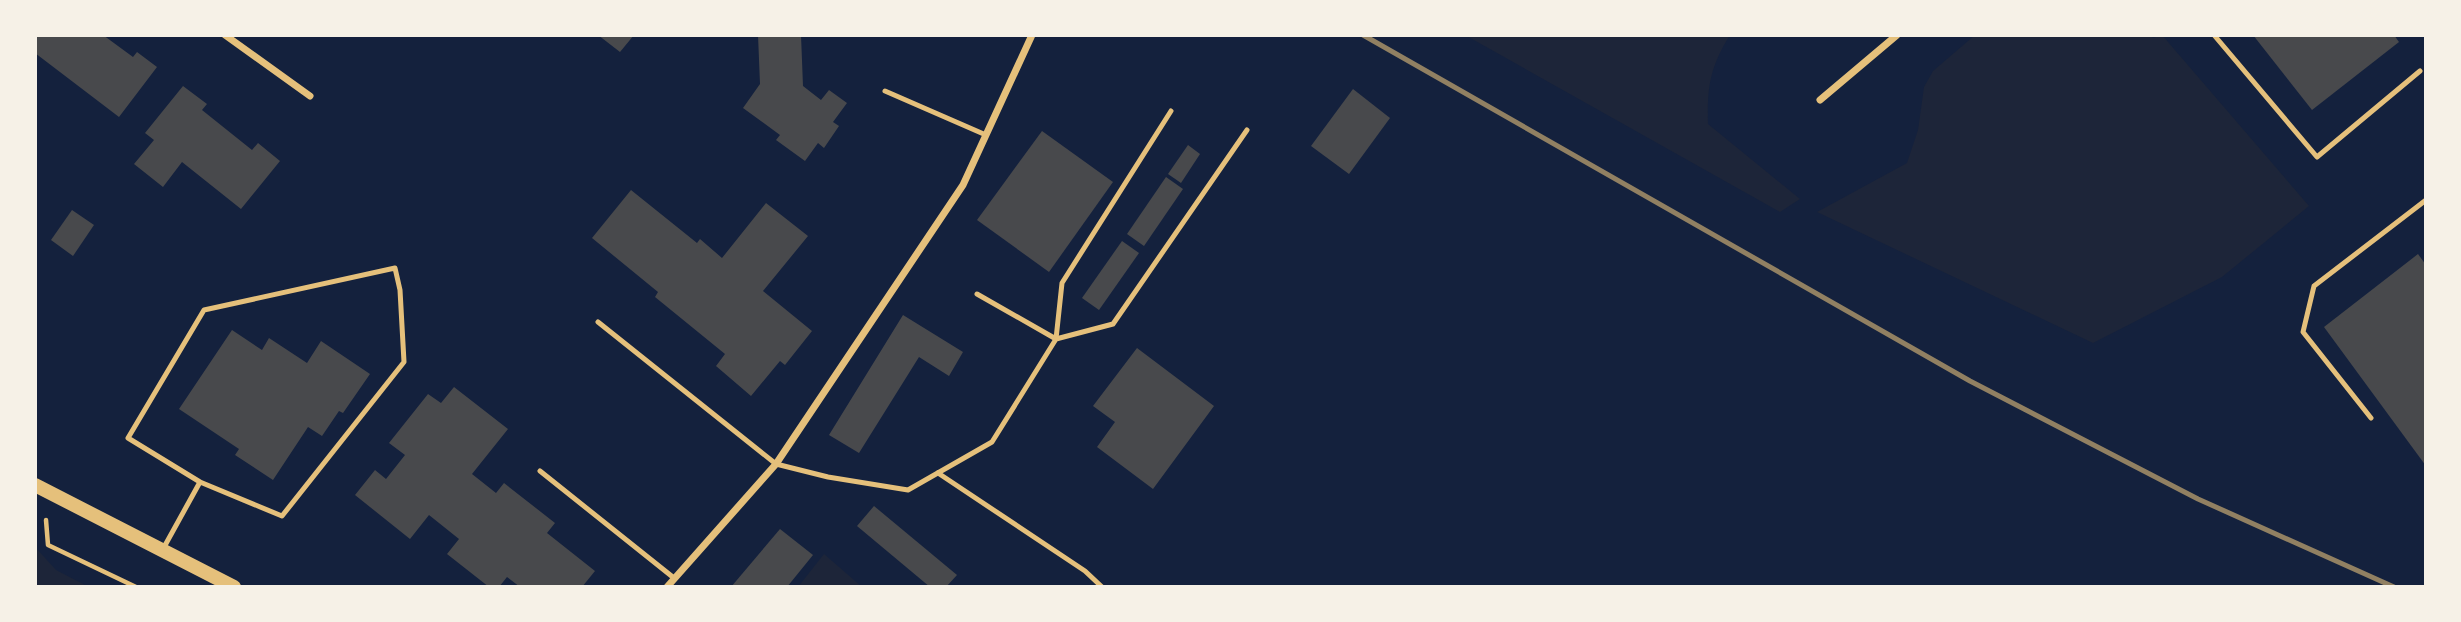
<svg xmlns="http://www.w3.org/2000/svg" width="2461" height="622" font-family="'PT Sans',sans-serif">
  <rect width="100%" height="100%" fill="#14213d"/>
  <!-- green -->
  <g fill="#1d2539">
    <path d="M1465,35H1730C1710,67 1707,87 1708,124L1800,199L1780,212Z"/>
    <path d="M1975,35H2151L2153,38L2162,35L2309,206L2222,277L2093,343L1817,212L1907,163L1918,130L1924,87L1933,71Z"/>
    <path d="M35,547L56,570L89,587H35Z"/>
    <path d="M824,554L862,587H798Z"/>
  </g>
  <!-- building -->
  <g fill="#48494c">
    <path d="M35,35H103L133,57L137,52L157,67L119,117L35,53Z"/>
    <path d="M598,35H634L620,52Z"/>
    <path d="M758,35H801L803,86L821,100L829,90L847,103L833,122L839,126L824,148L818,143L805,161L776,140L780,135L743,108L760,84Z"/>
    <path d="M2253,35H2394L2399,42L2312,110Z"/>
    <path d="M183,86L207,104L202,110L252,150L258,143L280,161L241,209L182,162L163,187L134,164L154,140L145,133Z"/>
    <path d="M1353,89L1390,118L1349,174L1311,146Z"/>
    <path d="M1042,131L1113,182L1049,272L977,220Z"/>
    <path d="M1188,145L1200,154L1181,183L1168,174Z"/>
    <path d="M1166,177L1183,189L1144,246L1127,234Z"/>
    <path d="M631,190L697,243L700,239L722,258L766,203L808,236L763,291L812,331L785,365L780,361L751,396L716,366L725,354L655,297L658,292L592,238Z"/>
    <path d="M72,210L94,225L73,256L51,240Z"/>
    <path d="M1122,241L1139,253L1099,310L1082,298Z"/>
    <path d="M2418,254L2426,265V466L2324,327Z"/>
    <path d="M903,315L963,352L949,376L919,357L859,453L829,435Z"/>
    <path d="M232,330L262,350L269,338L307,363L321,341L370,374L343,413L339,411L322,436L308,427L273,480L235,455L239,449L179,409Z"/>
    <path d="M1137,348L1214,406L1153,489L1097,447L1115,422L1093,406Z"/>
    <path d="M454,387L508,429L472,474L496,493L504,483L555,523L547,533L595,571L582,587H520L507,577L499,587H489L447,554L459,539L429,515L410,539L355,495L375,470L386,479L405,455L389,443L428,394L441,403Z"/>
    <path d="M874,506L957,575L946,587H930L857,526Z"/>
    <path d="M780,529L813,555L787,587H731Z"/>
  </g>
  <g fill="none" stroke-linecap="round" stroke-linejoin="round">
    <!-- path -->
    <path stroke="#e5c07b" stroke-width="4.5" d="M46,520L48,545L136,587"/>
    <!-- service -->
    <g stroke="#e5c07b" stroke-width="5">
      <path d="M2214,35L2317,157L2420,71"/>
      <path d="M885,91L986,135"/>
      <path d="M977,294L1056,339L1062,283L1171,111"/>
      <path d="M598,322L776,464L828,477L908,490L992,442L1056,339L1113,324L1247,130"/>
      <path d="M2371,418L2303,332L2314,286L2426,200"/>
      <path d="M540,471L674,578"/>
      <path d="M938,473L1085,571L1102,587"/>
      <path d="M163,549L200,482L282,516L404,362L400,290L395,268L204,310L128,438L200,482"/>
    </g>
    <!-- minor -->
    <g stroke="#e5c07b" stroke-width="7">
      <path d="M225,35L310,96"/>
      <path d="M1820,100L1897,35"/>
      <path d="M667,587L776,464L963,185L1032,35"/>
    </g>
    <!-- secondary -->
    <path stroke="#e5c07b" stroke-width="14" d="M35,485L234,587"/>
    <!-- rail -->
    <path stroke="#918062" stroke-width="5" d="M1363,35L1970,381L2198,499L2394,587"/>
  </g>
  <!-- border -->
  <rect width="2461" height="622" fill="none" stroke="#f6f1e7" stroke-width="74"/>
</svg>
